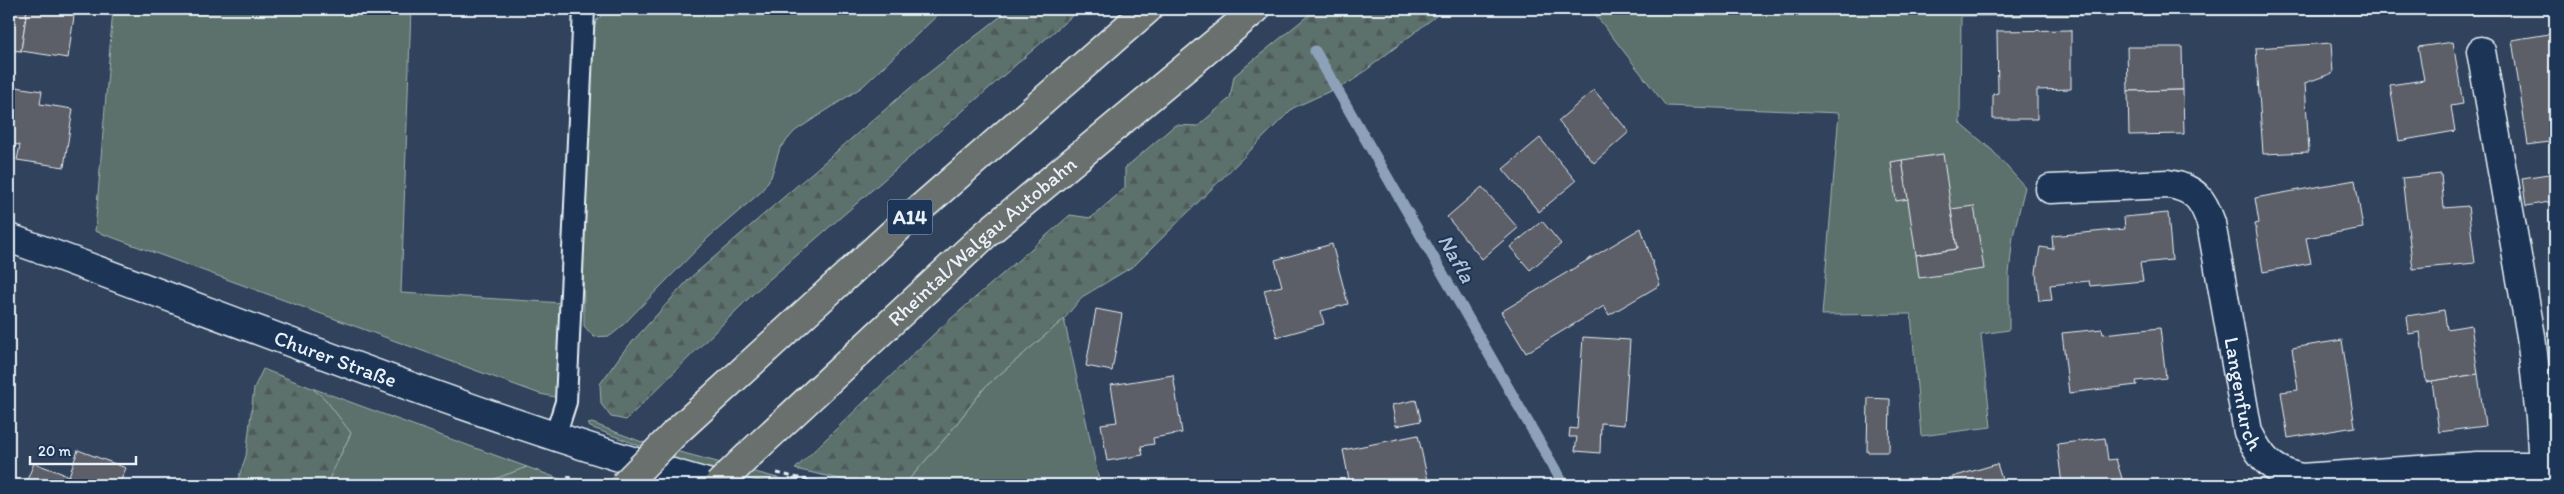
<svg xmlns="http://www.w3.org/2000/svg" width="2564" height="494" font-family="Itim,sans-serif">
  <defs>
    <pattern id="forest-firs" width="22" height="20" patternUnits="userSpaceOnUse" patternTransform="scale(1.25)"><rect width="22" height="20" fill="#5c716c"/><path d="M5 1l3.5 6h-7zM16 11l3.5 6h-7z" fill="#505a59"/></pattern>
  </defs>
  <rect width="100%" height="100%" fill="#30425c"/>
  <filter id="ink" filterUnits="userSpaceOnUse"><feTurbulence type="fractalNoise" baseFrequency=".02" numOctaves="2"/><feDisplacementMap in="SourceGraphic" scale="10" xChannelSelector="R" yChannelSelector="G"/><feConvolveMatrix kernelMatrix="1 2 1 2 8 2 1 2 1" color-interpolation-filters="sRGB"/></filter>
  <g filter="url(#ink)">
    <!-- green -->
    <g fill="#5c716c" stroke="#a2b1b2">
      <path d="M113,9H411L401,293L563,303L557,394L555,397L540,394L95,231Z"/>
      <path d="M608,9H944L862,87L795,131L780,148L771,177L761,192L709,237L619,329L610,336L594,337L584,326L583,233L593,31L596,21Z"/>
      <path d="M1591,9H2537L2497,14L1961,16L1960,123L1992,150L2025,187L2013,236L2009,274V330L1981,334L1991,427L1921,436L1911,314L1822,315L1839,113L1666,106Z"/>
      <path d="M1064,319L1100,485H904L947,436L985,387Z"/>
      <path d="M312,388L527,467L479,485H326L351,433Z"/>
      <path d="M592,423L642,442L804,485C733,485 655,451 590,427L588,424Z"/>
      <path d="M2477,481L2493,485H2400Z"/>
    </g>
    <!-- forest -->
    <g fill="url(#forest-firs)" stroke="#a2b1b2">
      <path d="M1010,9H1080L756,291L626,420L611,417L601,404L600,384L623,352L690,278L917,82Z"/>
      <path d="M1316,9H1445L1352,81L1293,108L1135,265L1082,297L1064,319L985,387L947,436L904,485H867L795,469L937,331L1070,215L1091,218L1125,188V168L1175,125L1198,126L1230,98L1234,76Z"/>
      <path d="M263,369L312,388L326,400L351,433L326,485H236L246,456L254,388Z"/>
      <path d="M527,467L568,482L564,485H479Z"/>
    </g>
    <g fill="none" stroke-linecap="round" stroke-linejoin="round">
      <!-- stream -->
      <path stroke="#8da2b9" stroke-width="11" d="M1315,51L1564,485"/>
    </g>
    <!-- building -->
    <g fill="#5d5f67" stroke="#e8f1f8">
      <path d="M11,9H27L21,51L9,50Z"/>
      <path d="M27,9H75L68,58L21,51Z"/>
      <path d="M2071,30V89L2037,90V119H1993V94L1998,93L1997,31Z"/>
      <path d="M2555,33V141L2528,145L2512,40Z"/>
      <path d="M2453,42L2463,104L2451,106L2455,131L2399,141L2390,85L2424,80L2418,47Z"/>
      <path d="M2331,43L2333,73L2305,83L2309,152L2263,154L2256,48Z"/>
      <path d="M2127,47H2182L2183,90L2128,91Z"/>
      <path d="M9,86L42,91L40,104L73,109L64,167L17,160L20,145L11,144L14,121L9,120Z"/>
      <path d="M1594,90L1629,132L1594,163L1558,121Z"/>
      <path d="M2183,90L2184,134L2129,135L2128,91Z"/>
      <path d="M1540,138L1576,181L1539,212L1503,169Z"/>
      <path d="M1943,154L1957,249L1916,255L1902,160Z"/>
      <path d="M1902,160L1908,199L1896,201L1891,162Z"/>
      <path d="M2555,173V201L2526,206L2522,178Z"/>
      <path d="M2441,174L2444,208L2468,206L2475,263L2413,269L2402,178Z"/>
      <path d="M2355,180L2363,228L2306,238L2311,263L2263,272L2255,224L2259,223L2255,198Z"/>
      <path d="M1482,187L1518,228L1482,259L1447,217Z"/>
      <path d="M1974,206L1984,269L1919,278L1916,255L1957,249L1951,209Z"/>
      <path d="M2168,213L2172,260L2140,263L2143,281L2090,286L2089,281L2050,285L2052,300L2039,301L2036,272L2040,247L2053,249L2052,236L2125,229L2124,217Z"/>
      <path d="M1542,221L1561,244L1530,270L1510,247Z"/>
      <path d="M1641,228L1660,285L1609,315L1604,306L1526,353L1501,312Z"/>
      <path d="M1332,244L1348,304L1321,311L1324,324L1277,337L1264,290L1282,286L1275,260Z"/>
      <path d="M1096,309L1122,314L1112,371L1086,366Z"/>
      <path d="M2444,310L2447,329L2471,325L2478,374L2426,382L2420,332L2409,334L2407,316Z"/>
      <path d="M2160,328L2166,378L2136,381L2137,385L2069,393L2062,333L2102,329L2103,334Z"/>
      <path d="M1583,337L1630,340L1624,425L1601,423L1600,453L1575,451L1577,437H1569L1570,428L1577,429Z"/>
      <path d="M2342,340L2355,427L2288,438L2281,392L2298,390L2292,348Z"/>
      <path d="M2478,374L2485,426L2439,432L2432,381Z"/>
      <path d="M1173,375L1182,433L1153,438L1154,444L1141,446L1143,455L1107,461L1101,424L1117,422L1111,385Z"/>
      <path d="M1868,398L1890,399L1889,452H1867Z"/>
      <path d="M1416,400L1421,421L1396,426L1392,405Z"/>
      <path d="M1418,435L1429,485H1350L1343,450Z"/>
      <path d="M2105,438L2108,460L2116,459L2124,485H2062L2057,444Z"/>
      <path d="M78,450L126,468L119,485H25L34,463L69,476Z"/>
      <path d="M1997,464L2004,485H1951L1949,478Z"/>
      <path d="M1685,481L1735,485H1685Z"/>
    </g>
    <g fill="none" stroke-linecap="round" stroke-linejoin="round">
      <!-- service casing -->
      <g stroke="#e8f1f8" stroke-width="24">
        <path id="service" d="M555,436L566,402L584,9"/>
      </g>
      <!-- minor casing -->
      <g stroke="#e8f1f8" stroke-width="31">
        <g id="minor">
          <path d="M2481,51L2531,336L2540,417L2543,466L2547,485"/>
          <path id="s1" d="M2050,189L2168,184C2195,188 2203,199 2211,223L2248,432C2261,459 2272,471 2301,478L2477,466H2543"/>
        </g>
      </g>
      <!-- secondary casing -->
      <g stroke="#e8f1f8" stroke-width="31">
        <g id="secondary">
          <path id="s2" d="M9,238C243,322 474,418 714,485"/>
        </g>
      </g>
      <!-- motorway casing -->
      <g stroke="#e8f1f8" stroke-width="31">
        <g id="motorway">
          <path d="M676,432L907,220L1148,9"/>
          <path id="s3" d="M752,452L986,234L1256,9"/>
        </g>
      </g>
      <!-- path -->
      <g stroke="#e8f1f8" stroke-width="3" stroke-dasharray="5 4" stroke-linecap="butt">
        <path d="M777,473L828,485"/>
        <path d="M567,476L586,485"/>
      </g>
      <!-- service -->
      <use href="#service" stroke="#1d3557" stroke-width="20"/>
      <!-- minor -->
      <use href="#minor" stroke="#1d3557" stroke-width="28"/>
      <!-- secondary -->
      <use href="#secondary" stroke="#1d3557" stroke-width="28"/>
      <!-- motorway -->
      <use href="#motorway" stroke="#6a706d" stroke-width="28"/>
      <!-- motorway-bridge casing -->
      <g stroke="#e8f1f8" stroke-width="31" stroke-linecap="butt">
        <g id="motorway-bridge">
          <path d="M624,485L676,432"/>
          <path d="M718,485L752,452"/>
        </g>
      </g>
      <!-- motorway-bridge -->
      <use href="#motorway-bridge" stroke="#6a706d" stroke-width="28"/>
    </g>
  </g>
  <g text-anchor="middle" stroke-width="4" stroke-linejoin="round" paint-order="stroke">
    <!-- shield labels -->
    <rect fill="#1d3557" stroke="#abb9c8" stroke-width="1" x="887.5" y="199.5" width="45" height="35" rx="4"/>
    <g font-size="20" font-weight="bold" fill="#e8f1f8">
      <text x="910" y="224">A14</text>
    </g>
    <!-- street labels -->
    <g font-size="21" fill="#e8f1f8" stroke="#1d3557">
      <text dy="7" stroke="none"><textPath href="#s3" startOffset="312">Rheintal/Walgau Autobahn</textPath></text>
      <text dy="7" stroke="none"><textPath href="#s2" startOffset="348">Churer Straße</textPath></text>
      <text dy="7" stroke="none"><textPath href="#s1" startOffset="354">Langenfurch</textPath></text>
    </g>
    <!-- water labels -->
    <g font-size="22" font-style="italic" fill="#b3c3d3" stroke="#1d3557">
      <text transform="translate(1457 258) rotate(60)" y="8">Nafla</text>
    </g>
  </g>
  <!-- margin -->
  <rect width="2564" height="494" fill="none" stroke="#1d3557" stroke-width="30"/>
  <rect x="15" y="15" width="2534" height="464" fill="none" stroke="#e8f1f8" stroke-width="2" filter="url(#ink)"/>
  <!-- scale -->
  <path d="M30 456v8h106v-8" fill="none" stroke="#e8f1f8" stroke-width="2.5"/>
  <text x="38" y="456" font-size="15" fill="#e8f1f8" stroke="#1d3557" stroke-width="4" paint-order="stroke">20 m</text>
</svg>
